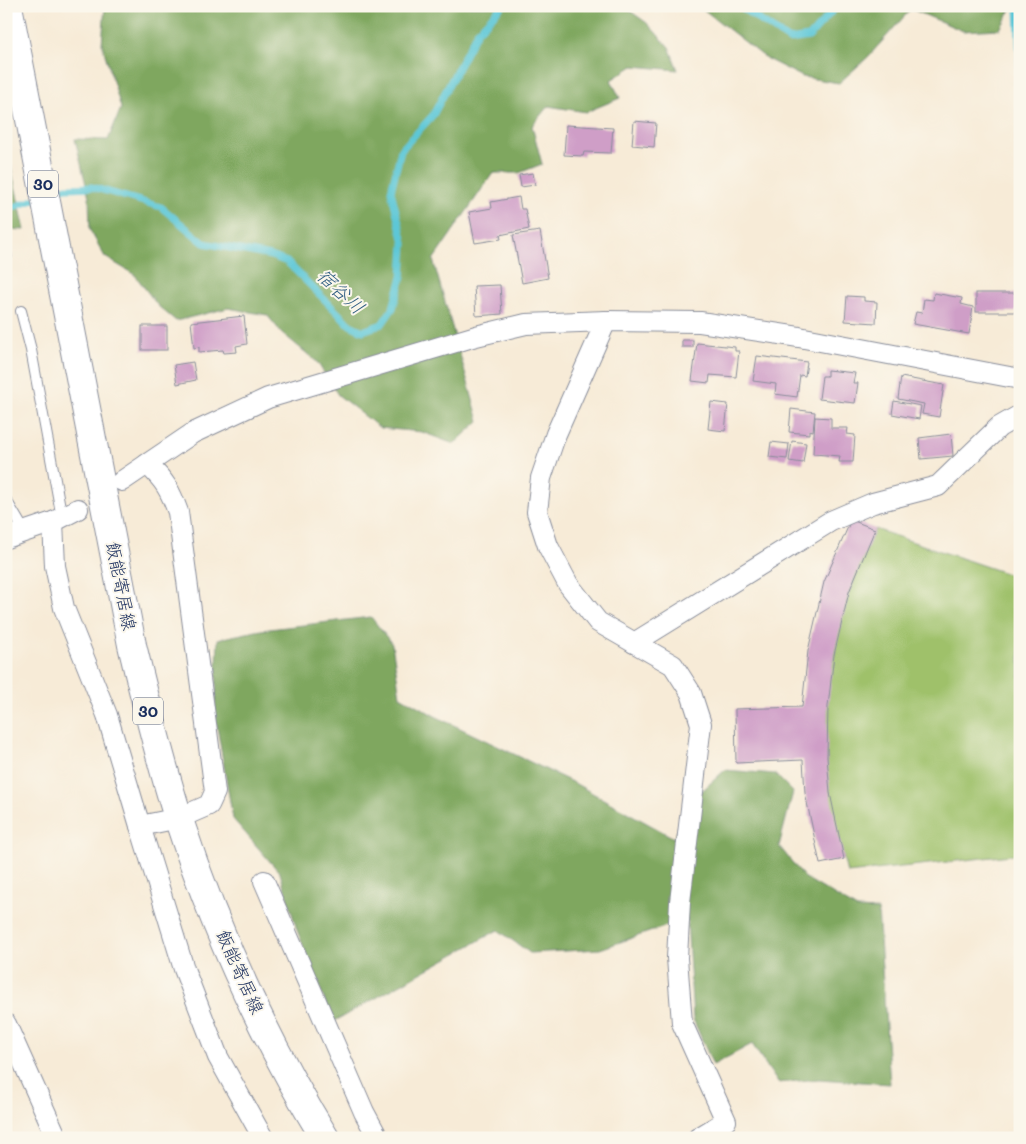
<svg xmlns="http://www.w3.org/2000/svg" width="1026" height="1144" font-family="Mali,'Klee One',sans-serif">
  <rect width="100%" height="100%" fill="#fbf7ec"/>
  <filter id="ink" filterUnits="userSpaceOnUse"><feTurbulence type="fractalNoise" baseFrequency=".02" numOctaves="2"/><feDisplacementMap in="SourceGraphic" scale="10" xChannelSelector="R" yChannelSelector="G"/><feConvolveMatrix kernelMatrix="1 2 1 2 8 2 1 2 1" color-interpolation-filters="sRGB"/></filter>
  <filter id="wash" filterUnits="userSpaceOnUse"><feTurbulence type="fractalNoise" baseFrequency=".0096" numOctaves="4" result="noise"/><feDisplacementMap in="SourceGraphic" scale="20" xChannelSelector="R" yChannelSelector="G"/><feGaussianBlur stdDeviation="1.12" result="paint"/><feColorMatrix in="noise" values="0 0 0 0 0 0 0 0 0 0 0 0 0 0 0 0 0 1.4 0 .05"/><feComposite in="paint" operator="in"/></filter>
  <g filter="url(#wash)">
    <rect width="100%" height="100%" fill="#f7ebd7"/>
    <!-- green -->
    <path fill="#9fc16b" stroke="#5d7864" d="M875,529L1020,578V854L847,873C841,847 832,819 829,792C822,726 829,655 849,592C856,571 866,550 875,529Z"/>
    <!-- forest -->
    <g fill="#7fa75f" stroke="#4d6b5e">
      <path d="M105,6H623L647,23L669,47L678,70L633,66L611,80L620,98L586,112L548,106L532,126L542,164L519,173H493L433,260L479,421L454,444L422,432L380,428L338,395L317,362L281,332L267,315L228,308L176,321L158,306L135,275L105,257L90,230L89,197L75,139L108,140L121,108L102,44Z"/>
      <path d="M699,6H1013L1000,29L963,31L911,9L868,57L839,83L803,77L767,59Z"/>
      <path d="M6,162L10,163L25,230L6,229Z"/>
      <path d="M371,617L392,644L400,696L435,716L576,784L674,838L694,798L725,770L775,774L793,792L779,846L804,877L857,909L878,910L890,1084L819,1079L778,1083L752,1044L713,1065L693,1019L687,919L600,949L530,953L498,930L333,1022L297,930L280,873L233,819L215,715L218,639L261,630Z"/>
    </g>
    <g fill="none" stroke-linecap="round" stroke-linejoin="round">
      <!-- stream -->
      <g stroke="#5dc7d7" stroke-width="7">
        <path d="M739,6L789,40L809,37L837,6"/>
        <path d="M1018,6L1020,66"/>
        <path d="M49,194L66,188L92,187L161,207L204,243L271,256L287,262L350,325L363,331L382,324L393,308L402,277L404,243L391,191L401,150L433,115L477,32L502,6"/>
        <path d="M6,210L39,198"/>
      </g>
    </g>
    <g id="blocks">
      <!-- building -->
      <g fill="#cf9ec7">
        <path d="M634,121L656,123L654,147L632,145Z"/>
        <path d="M566,125L613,128L611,153L584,152L583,156L564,155Z"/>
        <path d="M533,173L535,185L521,187L519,175Z"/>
        <path d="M519,197L521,209H525L529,229L500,235L501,239L475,243L469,212L492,208L491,202Z"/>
        <path d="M540,231L548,278L522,283L513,235Z"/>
        <path d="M6,246H11L12,258L6,259Z"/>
        <path d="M500,285L502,314L476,316L474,286Z"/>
        <path d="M934,293L962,298L961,304L973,307L969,334L913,324L916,312L922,313L924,299L933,300Z"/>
        <rect x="976" y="293" width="40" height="19"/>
        <path d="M847,296L864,297V301L877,302L876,323L845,321Z"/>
        <path d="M244,316L247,344L236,346L237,352L224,353L223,350L199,352V347L194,348L191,322Z"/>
        <rect x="142" y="326" width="25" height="24"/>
        <rect x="682" y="340" width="11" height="7"/>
        <path d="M697,343L735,347V351H739L736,377L710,375L709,383L692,381Z"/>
        <path d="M757,356L807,362L805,376L800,375L797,397L775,394L776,384L753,381Z"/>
        <path d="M193,362L196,380L177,384L174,365Z"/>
        <path d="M827,370L855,373L853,383H858L855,403L819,399L822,376H827Z"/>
        <path d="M901,377L944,385L939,417L922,414L924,404L898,399Z"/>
        <path d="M894,401L921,406L919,419L892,414Z"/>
        <path d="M711,402L728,404L725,431L708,429Z"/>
        <path d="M791,409L815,412L813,431L809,430V434L789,432Z"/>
        <path d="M815,417L831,418V428H848L847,434L855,435L853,462H839L840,456L813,454Z"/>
        <path d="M951,434L953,456L921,459L919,438Z"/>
        <path d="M792,441L806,443L803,463L789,461Z"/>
        <path d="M771,442L789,444L787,459L769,457Z"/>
        <path d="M851,520L875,529L849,592L834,655L828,706L827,757L830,793L844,859L820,864L805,793L803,760L736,763L735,709L802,707L808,651L824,582Z"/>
      </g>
    </g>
  </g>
  <g filter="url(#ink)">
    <use href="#blocks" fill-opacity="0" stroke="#898d9a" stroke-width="1"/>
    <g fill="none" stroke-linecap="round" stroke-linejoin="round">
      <!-- service casing -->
      <g stroke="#898d9a" stroke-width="12">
        <g id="service">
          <path d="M21,311L31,350L62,518"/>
          <path d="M6,500L25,532"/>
        </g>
      </g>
      <!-- minor casing -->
      <g stroke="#898d9a" stroke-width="22">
        <g id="minor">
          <path d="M606,321L556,434L541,478L537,512L548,546L568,584L598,622L673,665L691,693L701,724L680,902L677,958L682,1023L726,1121L698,1138"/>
          <path d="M122,481L193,433L268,398L476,336L526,324L606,321L700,322L799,337L1020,379"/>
          <path d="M53,522L55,566L64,608L107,715L140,826L179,818L209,805L215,792L178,512C170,490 165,481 147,464"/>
          <path d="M6,538L53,522L78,509"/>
          <path d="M634,643L831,521L873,503L938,486L999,427L1020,415"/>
          <path d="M140,826L184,969L218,1057L263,1138"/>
          <path d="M264,881L364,1112L378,1138"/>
          <path d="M6,1024L57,1138"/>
        </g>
      </g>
      <!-- primary casing -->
      <g stroke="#898d9a" stroke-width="30">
        <path id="primary" d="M8,6L132,645C146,703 160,760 178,817C214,928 264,1038 325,1138"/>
      </g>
      <!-- service -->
      <use href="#service" stroke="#fff" stroke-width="10"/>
      <!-- minor -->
      <use href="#minor" stroke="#fff" stroke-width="20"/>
      <!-- primary -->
      <use href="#primary" stroke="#fff" stroke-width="28"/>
    </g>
  </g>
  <g text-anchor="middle" stroke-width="4" stroke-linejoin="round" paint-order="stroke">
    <!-- shield labels -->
    <g fill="#fbf7ec" stroke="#5e6b89" stroke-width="1">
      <rect x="28" y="170.5" width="30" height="27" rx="4"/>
      <rect x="133" y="697.5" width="30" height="27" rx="4"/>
    </g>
    <g font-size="16" font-weight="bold" fill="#1b2f5e">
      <text x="43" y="190">30</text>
      <text x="148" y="717">30</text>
    </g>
    <!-- street labels -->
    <g font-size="18" fill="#1b2f5e" stroke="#fbf7ec">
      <text transform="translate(121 586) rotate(79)" y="6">飯能寄居線</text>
      <text transform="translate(240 972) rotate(66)" y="6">飯能寄居線</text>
    </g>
    <!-- water labels -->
    <g font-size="19" font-style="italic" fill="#2f5d82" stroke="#fbf7ec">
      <text transform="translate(341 291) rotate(43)" y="7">宿谷川</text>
    </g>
  </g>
  <!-- margin -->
  <rect width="1026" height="1144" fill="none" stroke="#fbf7ec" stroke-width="25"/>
</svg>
